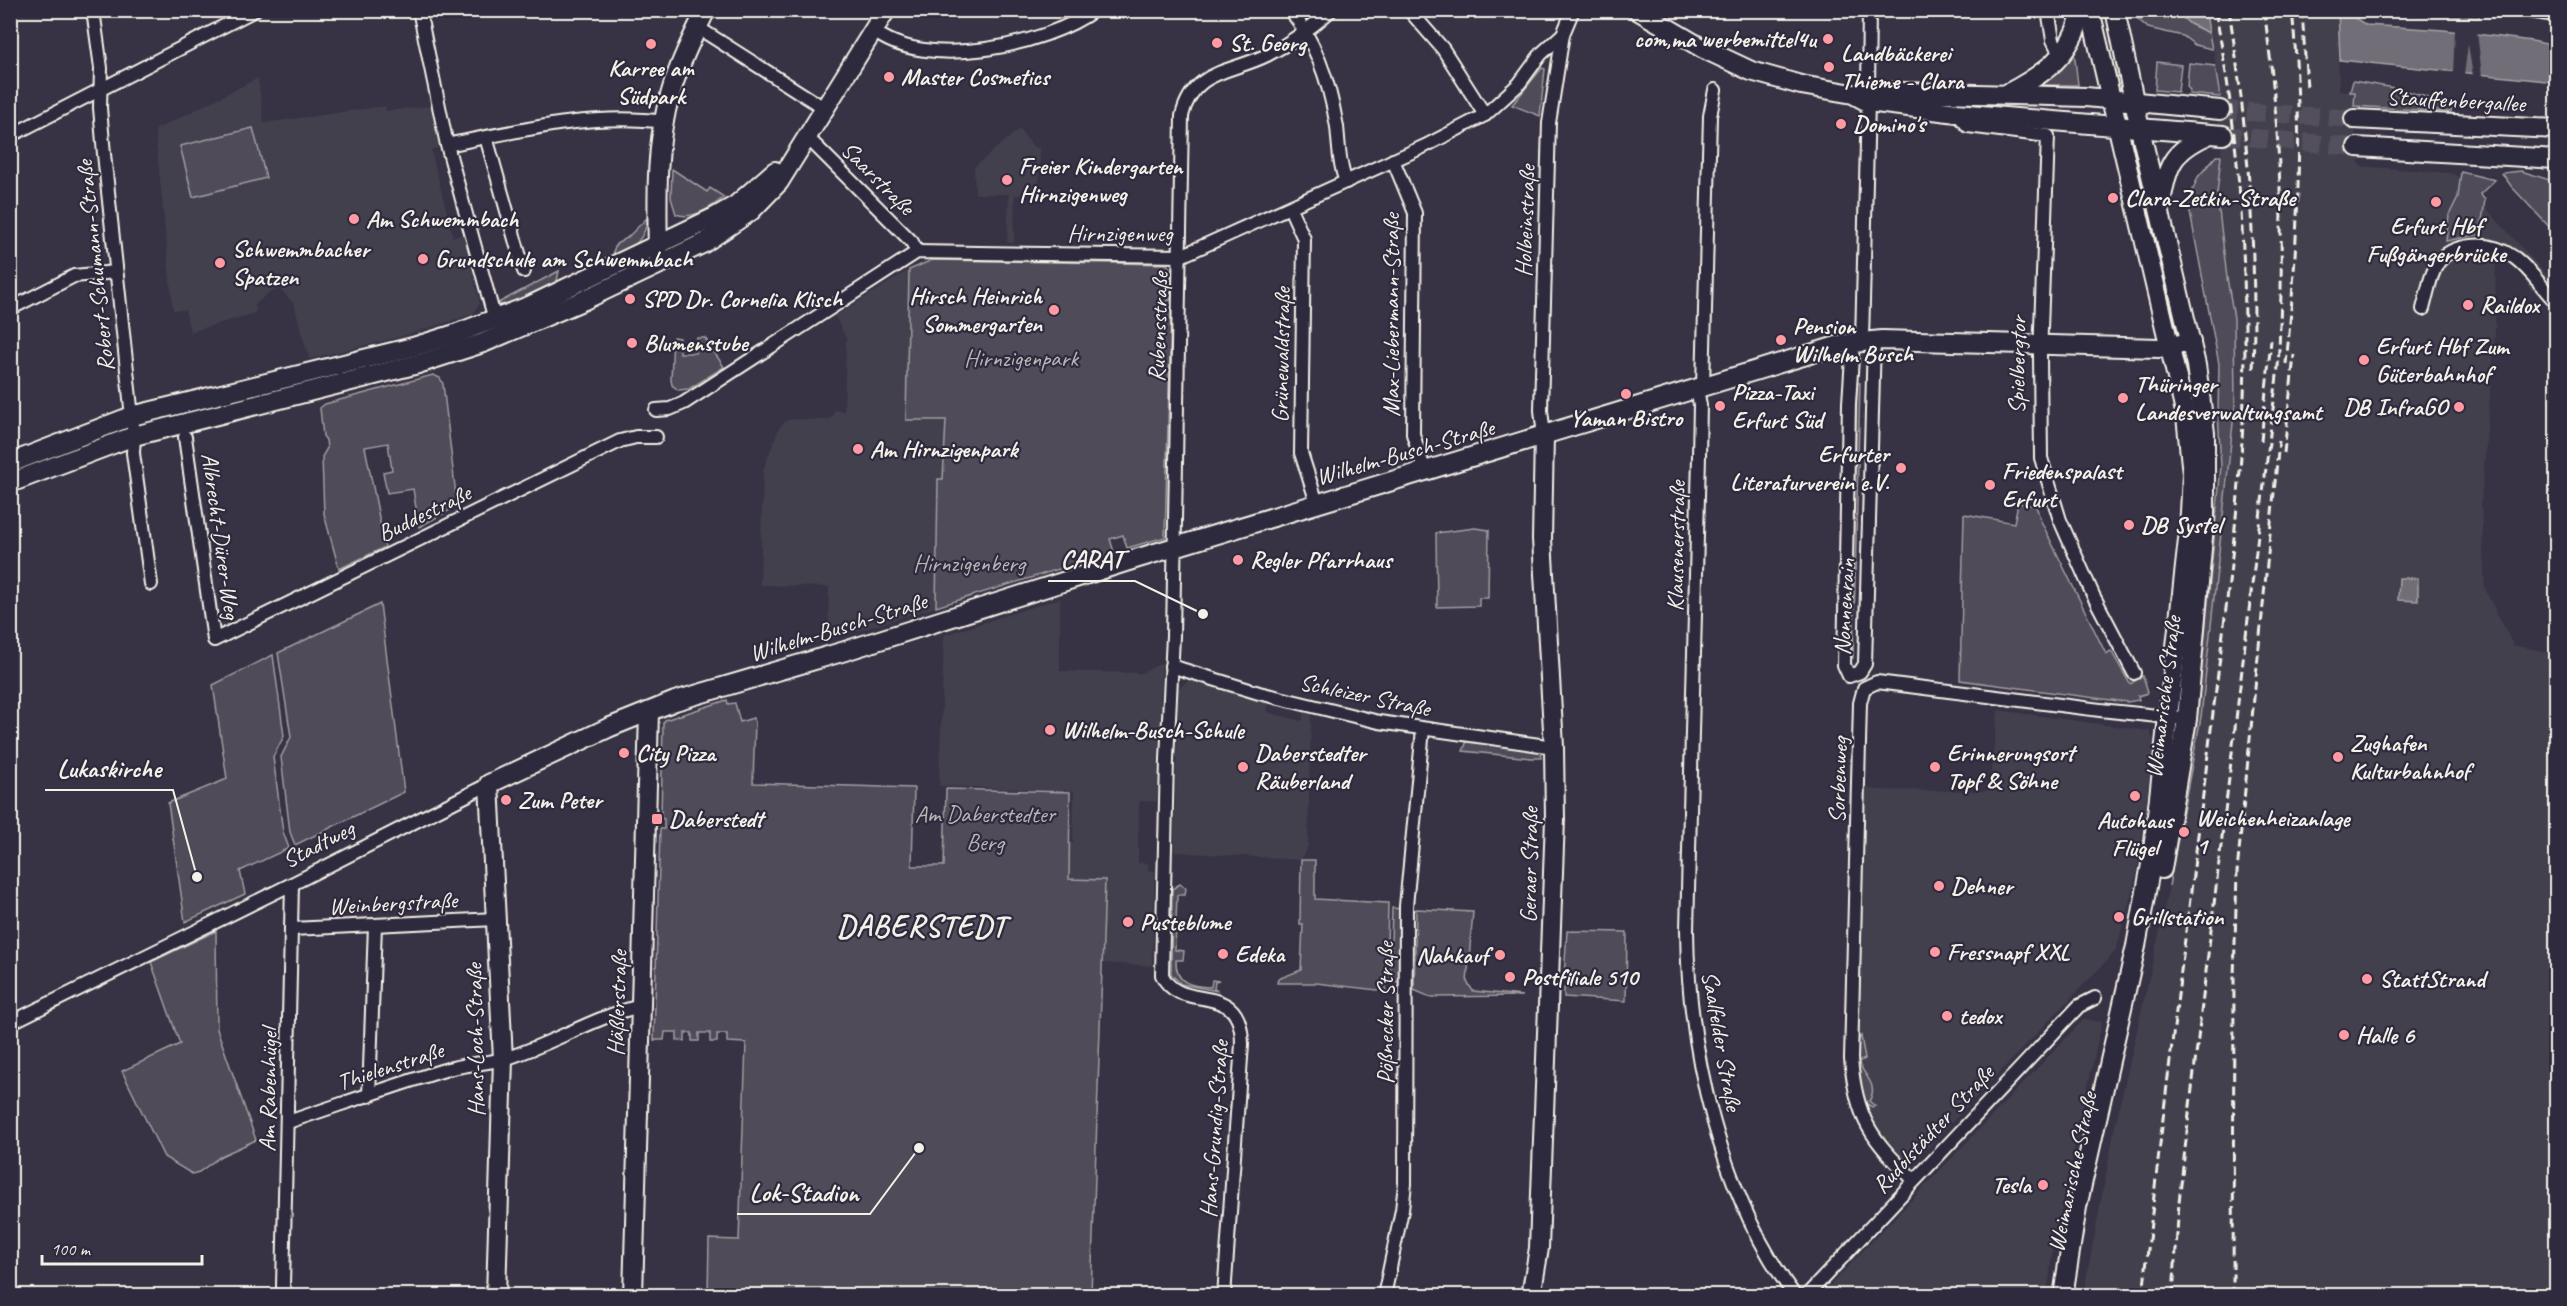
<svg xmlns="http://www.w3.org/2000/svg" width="2567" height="1306" font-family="Caveat,sans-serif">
  <rect width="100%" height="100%" fill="#373244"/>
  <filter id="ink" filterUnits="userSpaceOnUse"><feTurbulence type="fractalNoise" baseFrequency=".0167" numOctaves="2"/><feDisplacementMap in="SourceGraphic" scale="12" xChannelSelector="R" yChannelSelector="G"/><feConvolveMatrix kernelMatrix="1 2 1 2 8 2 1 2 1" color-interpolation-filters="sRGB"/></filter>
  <g filter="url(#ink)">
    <!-- built -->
    <g fill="#433f4e">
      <path d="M2207,11H2337L2339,90L2355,92L2354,119L2360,166L2450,173L2457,176L2556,285V314L2539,292L2532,291L2527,283L2528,278L2516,264L2497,253L2496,255L2495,335L2481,503L2485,589L2513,645L2556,654V1295L2083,1296L2115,1126L2159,934L2189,787L2201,717L2230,456L2234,318L2227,278L2217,194L2223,128L2219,127L2221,96Z"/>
      <path d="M258,78L264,123L385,106L386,111L430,106L440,147L431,150L453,237L463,235L480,303L473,314L404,336L309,359L294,304L280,289L268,293L255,305L256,311L252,314L190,332L185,310H173L155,130Z"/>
      <path d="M1019,129L1033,146L1040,149L1039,196L1015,195L1014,243L1007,242L1009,194H975L974,167Z"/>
      <path d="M909,270L906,419H946L943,479H938L936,607L828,640L829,587L760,585L763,470L779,428L785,421L791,419L827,420L833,416L834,410L844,411L846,338L835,316Z"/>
      <path d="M1060,598V671L1141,673L1162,663L1157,802L1140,801L1139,804L1138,863H1148V870L1155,871L1152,966L1101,963L1105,880L1069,879V843H1073L1074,791L939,786L944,635Z"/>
      <path d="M1189,680L1269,703L1267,712L1302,721L1304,713L1311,715L1308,847L1301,860L1174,852L1178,689Z"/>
      <path d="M1998,710L2150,731L2154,744L2137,873L2116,951L1910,1166L1874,1127L1863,1102L1858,1074L1864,780L1867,787L1874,790L1986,791L1989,788Z"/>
      <path d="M2084,1019L2102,1022L2053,1247L2047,1295H1821Z"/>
    </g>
    <!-- green -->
    <g fill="#504b59" stroke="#a29ea0" stroke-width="1.5">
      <path d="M2129,11H2176L2190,24L2209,33L2212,49L2195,45L2183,36L2148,28Z"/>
      <path d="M2357,11H2480L2479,18Z"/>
      <path d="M2074,51L2078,85H2042L2038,82Z"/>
      <path d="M2157,62L2181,65L2178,92L2155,90Z"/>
      <path d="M2189,63L2215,66L2220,97L2189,94L2190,90L2187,87Z"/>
      <path d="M1542,68L1545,69L1540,116L1512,105Z"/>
      <path d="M2353,81L2400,89L2452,105L2451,112L2354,106L2355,92H2350Z"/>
      <path d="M253,128L266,178L193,197L180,146Z"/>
      <path d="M2216,156H2221L2217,194L2227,278L2234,318L2235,405L2201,717L2169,886L2197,717L2221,466L2218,413L2219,364L2188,202L2198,177Z"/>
      <path d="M672,169L707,192L710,188L724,197C712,207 692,220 676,214L671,198Z"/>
      <path d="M2521,171L2556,182V234L2511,186L2502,173Z"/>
      <path d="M2461,172L2495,180L2480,194L2485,200L2480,234L2446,241L2449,215L2458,197Z"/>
      <path d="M648,217C645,239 635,247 616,256L613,252L616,244L627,238Z"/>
      <path d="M932,260L1167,264L1171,270L1170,300L1165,302V308L1170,309L1171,312L1165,537L1127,548L1123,535L1110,539L1114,552L936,607L938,479H943L946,420H906L909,270Z"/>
      <path d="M559,271L556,286L504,306L498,303Z"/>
      <path d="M673,337L680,338V353H696L697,338H705L724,367L689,389L678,390L672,385L671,380Z"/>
      <path d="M433,375L440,378L443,384L457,504L452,509L419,527L413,489L387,493L383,472L392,470L388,443L365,447L385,547L339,569L324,514L322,457L327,448L326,440L323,436L320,408L325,404Z"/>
      <path d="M1857,383H1860L1853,658H1850Z"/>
      <path d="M2018,503L2036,506L2041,521L2106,654L2111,651L2130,684L2143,676L2148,693L2138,696L2139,700L2127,702L2103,699L1960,680L1964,514L2014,523Z"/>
      <path d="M1475,528L1489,530L1488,598H1479V606L1437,607L1436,533Z"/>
      <path d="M380,604L404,792L295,845L290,832L281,757L291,737L278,653Z"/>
      <path d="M273,655L284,736L273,757L283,832L289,848L240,871L245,894L185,922L168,803L227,779L213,685Z"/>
      <path d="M727,700L728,704L735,703L740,722L753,718L755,722L753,783L914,788L912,866H944L946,789L1070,792L1069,879L1105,880L1091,1295H708L709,1239L739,1240L746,1043L727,1042V1034H717V1042H710V1033H699V1041H692V1033H685V1041L677,1040V1032H665L664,1040H654L660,829H664V819L661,818L663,723L665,720Z"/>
      <path d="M1467,741L1541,751V758H1531L1463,751Z"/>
      <path d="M1301,860H1315V899L1388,903L1386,991L1316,983H1277L1278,979L1301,970L1303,924H1300Z"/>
      <path d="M1180,884L1186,888L1185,895H1177L1175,950L1184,951L1183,960H1176C1175,984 1191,986 1211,987L1212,980L1219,981L1215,982L1214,989L1218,991L1181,984L1171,974L1172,889Z"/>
      <path d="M1392,908L1401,909L1400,983L1390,979Z"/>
      <path d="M1416,909L1473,912L1467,982L1473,991L1523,996L1430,997L1414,990Z"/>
      <path d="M216,931L217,1029L256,1140L221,1156L199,1172L192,1174L164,1157L122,1071L180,1044L151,962Z"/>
      <path d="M1567,931L1627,932L1626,1001L1564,997V988H1569L1570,978L1564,977Z"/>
      <path d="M1861,1036L1865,1059L1858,1062C1865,1076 1879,1086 1869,1101L1875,1106L1872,1107L1863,1102C1859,1087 1852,1048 1861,1036Z"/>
    </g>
    <!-- water -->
    <g fill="#726e77" stroke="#a6a2a4" stroke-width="1.5">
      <path d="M2176,11H2206L2209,33L2190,24Z"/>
      <path d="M2338,11L2352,16L2366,25L2444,30L2532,41L2556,46V82L2340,60Z"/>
      <path d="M2399,578H2418V601L2398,600Z"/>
    </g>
    <!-- pier -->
    <path fill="#373244" d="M2455,29L2477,31L2482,77L2473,76L2468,44L2464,75L2453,74Z"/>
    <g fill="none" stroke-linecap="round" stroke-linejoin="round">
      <!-- secondary-tunnel -->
      <g stroke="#534f5d" stroke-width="18" stroke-dasharray="18 9" stroke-linecap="butt">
        <path d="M2220,110L2354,119"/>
        <path d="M2223,135L2357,147"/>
      </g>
      <!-- street casing -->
      <g stroke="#f4f1e8" stroke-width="16">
        <g id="street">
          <path d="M93,10L101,68L100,108L104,154L134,436L133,453L151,584"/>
          <path d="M419,10L447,145L495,320"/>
          <path d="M1290,10C1317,43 1330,85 1337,127C1339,146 1339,164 1346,182"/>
          <path d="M1409,10L1443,49L1485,115"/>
          <path d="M2048,10L2053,40L2061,56"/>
          <path d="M2520,10L2556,15"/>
          <path d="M697,27L824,108"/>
          <path d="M873,30C923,72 1046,46 1094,10"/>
          <path d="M1868,91L1869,10"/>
          <path d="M1957,113L1968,126L2048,136L2040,356L2041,458L2060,520L2093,595L2134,673"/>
          <path d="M10,136L255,10"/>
          <path d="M806,136L912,242L917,252"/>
          <path d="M486,137L524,271"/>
          <path d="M447,145C517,131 592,112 664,122"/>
          <path d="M1393,160L1415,213L1413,434L1425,472"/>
          <path d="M1290,208L1304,239L1301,453L1317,503"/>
          <path d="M10,309L74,276L116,272"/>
          <path d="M2423,309C2432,276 2432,250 2471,246C2488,244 2501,248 2515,258C2531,270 2542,288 2556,302"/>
          <path d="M1862,341L1868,102"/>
          <path d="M1853,342L1849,403L1844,665L1849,676L1860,672L1865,664L1874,340"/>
          <path d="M1703,387L1710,116L1715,90"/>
          <path d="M1697,389L1700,405L1699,456L1687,930C1688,1053 1721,1196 1795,1296"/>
          <path d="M656,410L670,409L684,403L917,252L1181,256L1425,146L1485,115L1519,84L1541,54L1563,34"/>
          <path d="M1544,436L1541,410L1549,123L1563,34L1573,10"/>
          <path d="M185,437L214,640L620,441L636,437H656"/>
          <path d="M1171,666L1259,693L1379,722L1554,747"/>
          <path d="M292,929L496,919"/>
          <path d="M10,1023L292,884L489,784"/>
          <path d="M369,1096L375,925"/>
          <path d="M288,1122C339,1105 390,1087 441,1071C462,1064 483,1064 504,1059C551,1045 593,1017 641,1006"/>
          <path d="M1914,1180C1871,1139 1856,1119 1851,1059L1860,703L1864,688L1877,682L2100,710L2187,719"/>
          <path d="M287,1296L283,1286L292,884"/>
          <path d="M1224,1296L1242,1044C1242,976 1181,1016 1162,975L1167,759L1173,636L1182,116C1193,69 1231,73 1267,55C1291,43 1310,29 1331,10"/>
          <path d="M1384,1296L1402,1210L1405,1184L1406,906L1423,729"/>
          <path d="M1806,1296L2079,1006L2095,998"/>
        </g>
      </g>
      <!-- secondary casing -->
      <g stroke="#f4f1e8" stroke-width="22">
        <g id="secondary">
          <path d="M1637,10L1702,48L1751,71L1801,85L1853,94L1868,102L1957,113L2223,135"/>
          <path d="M2115,10L2140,129L2196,365L2205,433V514L2187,719L2162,869"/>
          <path d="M1860,93L1868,91L2086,97L2220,110"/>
          <path d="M2006,94C2045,74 2072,55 2082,10"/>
          <path d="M2354,119L2556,129"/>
          <path d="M2357,147L2556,159"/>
          <path d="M2161,203C2167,165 2172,151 2208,135"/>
          <path d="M658,254C657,201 655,143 671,92C679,64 693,36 706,10"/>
          <path d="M10,463L132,416L413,347L455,334L529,306L715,217L736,205L775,171"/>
          <path d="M10,483L134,436L418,364L483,343L582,301L704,243L751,211L779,182L886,10"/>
          <path d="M496,1296L503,1059L489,784L608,728L675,701L845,651L1132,560L1843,344L1882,340L2159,348L2191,342"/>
          <path d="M633,1296L649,712"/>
          <path d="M1531,1296L1539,1248L1540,1220L1555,819L1554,747L1542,539L1544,436"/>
          <path d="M2063,1296L2077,1207L2136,946L2152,859L2189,531L2192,474L2186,416L2090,10"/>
        </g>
      </g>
      <!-- street -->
      <use href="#street" stroke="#2f2a3d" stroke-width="12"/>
      <!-- secondary -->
      <use href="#secondary" stroke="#2f2a3d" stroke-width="18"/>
      <!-- rail -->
      <g stroke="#f4f1e8" stroke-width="3" stroke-dasharray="9 4.5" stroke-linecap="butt">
        <path d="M2229,10C2248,130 2257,251 2253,371"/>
        <path d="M2302,10L2307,88"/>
        <path d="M2286,364C2298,246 2304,129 2292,10"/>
        <path d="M2261,441L2271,340"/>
        <path d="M2284,453L2294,355"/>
        <path d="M2143,1296C2162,1115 2186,934 2208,754C2222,636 2240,517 2244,398C2248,269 2240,138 2215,10"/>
        <path d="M2173,1296L2179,1202L2189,1114L2278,367C2285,249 2281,128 2264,10"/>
        <path d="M2233,1296L2234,978L2237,872L2279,441"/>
      </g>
    </g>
  </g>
  <!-- markers -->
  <g fill="#ff9aa2" stroke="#2f2a3d" stroke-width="2">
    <circle cx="1828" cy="39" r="6"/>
    <circle cx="1217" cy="43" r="6"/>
    <circle cx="651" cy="44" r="6"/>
    <circle cx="1829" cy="67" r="6"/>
    <circle cx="889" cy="77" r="6"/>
    <circle cx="1841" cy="124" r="6"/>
    <circle cx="1007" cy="180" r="6"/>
    <circle cx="2113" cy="198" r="6"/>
    <circle cx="2436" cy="202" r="6"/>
    <circle cx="354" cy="219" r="6"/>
    <circle cx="423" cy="259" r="6"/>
    <circle cx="220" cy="263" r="6"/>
    <circle cx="630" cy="299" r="6"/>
    <circle cx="2468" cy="305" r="6"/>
    <circle cx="1054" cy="310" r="6"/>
    <circle cx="1781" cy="340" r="6"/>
    <circle cx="632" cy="343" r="6"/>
    <circle cx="2364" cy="360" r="6"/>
    <circle cx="1626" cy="394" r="6"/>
    <circle cx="2123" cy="398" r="6"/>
    <circle cx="1720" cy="406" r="6"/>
    <circle cx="2459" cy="407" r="6"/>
    <circle cx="858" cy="449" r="6"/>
    <circle cx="1901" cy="468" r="6"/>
    <circle cx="1990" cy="485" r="6"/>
    <circle cx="2129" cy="525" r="6"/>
    <circle cx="1238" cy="560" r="6"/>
    <circle cx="1050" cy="730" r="6"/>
    <circle cx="624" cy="753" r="6"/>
    <circle cx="2338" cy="757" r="6"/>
    <circle cx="1243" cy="767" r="6"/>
    <circle cx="1935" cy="767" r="6"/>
    <circle cx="2135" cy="796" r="6"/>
    <circle cx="506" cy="800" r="6"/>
    <rect x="651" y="813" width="12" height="12" rx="3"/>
    <circle cx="2184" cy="832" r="6"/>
    <circle cx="1939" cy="886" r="6"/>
    <circle cx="2119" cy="917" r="6"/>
    <circle cx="1128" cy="922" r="6"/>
    <circle cx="1935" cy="952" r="6"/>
    <circle cx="1223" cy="954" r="6"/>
    <circle cx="1500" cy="955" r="6"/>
    <circle cx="1510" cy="977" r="6"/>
    <circle cx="2367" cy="979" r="6"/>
    <circle cx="1947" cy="1016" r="6"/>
    <circle cx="2344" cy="1035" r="6"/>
    <circle cx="2043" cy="1185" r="6"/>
  </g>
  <g text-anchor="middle" stroke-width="4.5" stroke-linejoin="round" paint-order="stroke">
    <!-- poi labels -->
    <g font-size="24" font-weight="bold" fill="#f4f1e8" stroke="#2f2a3d" text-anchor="start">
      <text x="1816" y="47" text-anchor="end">com,ma werbemittel4u</text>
      <text x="1229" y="51">St. Georg</text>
      <text x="1841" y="61">Landbäckerei<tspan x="1841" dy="28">Thieme - Clara</tspan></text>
      <text x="651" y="76" text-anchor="middle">Karree am<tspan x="651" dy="28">Südpark</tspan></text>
      <text x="901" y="85">Master Cosmetics</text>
      <text x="1853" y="132">Domino's</text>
      <text x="1019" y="174">Freier Kindergarten<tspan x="1019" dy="28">Hirnzigenweg</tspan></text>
      <text x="2125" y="206">Clara-Zetkin-Straße</text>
      <text x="366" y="227">Am Schwemmbach</text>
      <text x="2436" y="234" text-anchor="middle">Erfurt Hbf<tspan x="2436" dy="28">Fußgängerbrücke</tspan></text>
      <text x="232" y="257">Schwemmbacher<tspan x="232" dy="28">Spatzen</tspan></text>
      <text x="435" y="267">Grundschule am Schwemmbach</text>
      <text x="1042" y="304" text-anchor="end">Hirsch Heinrich<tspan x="1042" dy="28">Sommergarten</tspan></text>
      <text x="642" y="307">SPD Dr. Cornelia Klisch</text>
      <text x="2480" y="313">Raildox</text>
      <text x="1793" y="334">Pension<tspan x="1793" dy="28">Wilhelm Busch</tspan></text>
      <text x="644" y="351">Blumenstube</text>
      <text x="2376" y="354">Erfurt Hbf Zum<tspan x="2376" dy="28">Güterbahnhof</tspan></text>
      <text x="2135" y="392">Thüringer<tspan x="2135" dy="28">Landesverwaltungsamt</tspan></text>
      <text x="1732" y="400">Pizza-Taxi<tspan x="1732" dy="28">Erfurt Süd</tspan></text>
      <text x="2447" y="415" text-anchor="end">DB InfraGO</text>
      <text x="1626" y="426" text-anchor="middle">Yaman Bistro</text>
      <text x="870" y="457">Am Hirnzigenpark</text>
      <text x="1889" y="462" text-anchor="end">Erfurter<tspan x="1889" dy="28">Literaturverein e.V.</tspan></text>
      <text x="2002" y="479">Friedenspalast<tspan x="2002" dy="28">Erfurt</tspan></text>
      <text x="2141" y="533">DB Systel</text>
      <text x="1250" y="568">Regler Pfarrhaus</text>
      <text x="1062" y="738">Wilhelm-Busch-Schule</text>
      <text x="2350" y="751">Zughafen<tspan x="2350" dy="28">Kulturbahnhof</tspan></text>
      <text x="636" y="761">City Pizza</text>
      <text x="1255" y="761">Daberstedter<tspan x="1255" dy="28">Räuberland</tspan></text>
      <text x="1947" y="761">Erinnerungsort<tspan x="1947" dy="28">Topf &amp; Söhne</tspan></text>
      <text x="518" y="808">Zum Peter</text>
      <text x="2196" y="826">Weichenheizanlage<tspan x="2196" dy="28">1</tspan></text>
      <text x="669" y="827">Daberstedt</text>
      <text x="2135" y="828" text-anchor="middle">Autohaus<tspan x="2135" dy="28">Flügel</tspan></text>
      <text x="1951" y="894">Dehner</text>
      <text x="2131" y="925">Grillstation</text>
      <text x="1140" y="930">Pusteblume</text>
      <text x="1947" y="960">Fressnapf XXL</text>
      <text x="1235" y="962">Edeka</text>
      <text x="1488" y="963" text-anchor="end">Nahkauf</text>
      <text x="1522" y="985">Postfiliale 510</text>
      <text x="2379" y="987">StattStrand</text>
      <text x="1959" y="1024">tedox</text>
      <text x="2356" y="1043">Halle 6</text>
      <text x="2031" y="1193" text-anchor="end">Tesla</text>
    </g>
    <!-- street labels -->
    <g font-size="24" fill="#f4f1e8" stroke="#2f2a3d">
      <text transform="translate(2456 100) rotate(3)" y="8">Stauffenbergallee</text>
      <text transform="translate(878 178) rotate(45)" y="8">Saarstraße</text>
      <text transform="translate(1525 221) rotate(-88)" y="8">Holbeinstraße</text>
      <text x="1120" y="241">Hirnzigenweg</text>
      <text transform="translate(95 266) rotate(-96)" y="8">Robert-Schumann-Straße</text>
      <text transform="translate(1391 315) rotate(-90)" y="8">Max-Liebermann-Straße</text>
      <text transform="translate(1158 327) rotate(-88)" y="8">Rubensstraße</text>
      <text transform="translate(1281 355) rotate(-89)" y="8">Grünewaldstraße</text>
      <text transform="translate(2017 365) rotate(-89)" y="8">Spielbergtor</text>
      <text transform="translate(1405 452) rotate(-16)" y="8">Wilhelm-Busch-Straße</text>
      <text transform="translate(424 513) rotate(-26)" y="8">Buddestraße</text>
      <text transform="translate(221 536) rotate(82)" y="8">Albrecht-Dürer-Weg</text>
      <text transform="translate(1676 546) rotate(-89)" y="8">Klausenerstraße</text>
      <text transform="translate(1844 607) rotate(-87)" y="8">Nonnenrain</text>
      <text transform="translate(838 627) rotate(-17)" y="8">Wilhelm-Busch-Straße</text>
      <text transform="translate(1365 695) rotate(12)" y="8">Schleizer Straße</text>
      <text transform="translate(2163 697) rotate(-83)" y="8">Weimarische Straße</text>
      <text transform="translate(1838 780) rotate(-88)" y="8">Sorbenweg</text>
      <text transform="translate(318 844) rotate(-27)" y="8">Stadtweg</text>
      <text transform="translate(1529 865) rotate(-89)" y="8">Geraer Straße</text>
      <text transform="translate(393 903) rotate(-3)" y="8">Weinbergstraße</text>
      <text transform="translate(617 1003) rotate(-88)" y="8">Häßlerstraße</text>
      <text transform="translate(1385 1013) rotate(-90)" y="8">Pößnecker Straße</text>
      <text transform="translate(475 1040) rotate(-91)" y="8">Hans-Loch-Straße</text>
      <text transform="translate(1722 1041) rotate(80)" y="8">Saalfelder Straße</text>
      <text transform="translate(390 1066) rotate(-18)" y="8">Thielenstraße</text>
      <text transform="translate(268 1090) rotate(-89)" y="8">Am Rabenhügel</text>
      <text transform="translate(1214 1129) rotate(-86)" y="8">Hans-Grundig-Straße</text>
      <text transform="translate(1933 1129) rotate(-47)" y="8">Rudolstädter Straße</text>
      <text transform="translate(2072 1172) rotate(-78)" y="8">Weimarische Straße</text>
    </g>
    <!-- park labels -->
    <g font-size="24" fill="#bbb7b6" stroke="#2f2a3d">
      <text x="1021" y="366">Hirnzigenpark</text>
      <text x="969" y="571">Hirnzigenberg</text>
      <text x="985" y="822">Am Daberstedter<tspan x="985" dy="28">Berg</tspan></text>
    </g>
    <!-- district labels -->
    <g font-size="30" font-weight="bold" letter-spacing="1.5" fill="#f4f1e8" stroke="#2f2a3d">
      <text x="922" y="936">DABERSTEDT</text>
    </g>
  </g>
  <!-- callouts -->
  <path fill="none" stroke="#f4f1e8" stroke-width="2" d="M1203 614L1135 581H1048M197 877L173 790H45M919 1148L870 1214H737"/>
  <g fill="#f4f1e8" stroke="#2f2a3d" stroke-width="2">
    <circle cx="1203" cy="614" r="6"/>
    <circle cx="197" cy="877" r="6"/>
    <circle cx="919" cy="1148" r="6"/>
  </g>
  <g font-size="26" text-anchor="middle" font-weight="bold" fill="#f4f1e8" stroke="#2f2a3d" stroke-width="4.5" stroke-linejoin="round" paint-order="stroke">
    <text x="1092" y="568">CARAT</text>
    <text x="109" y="777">Lukaskirche</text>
    <text x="804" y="1201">Lok-Stadion</text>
  </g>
  <!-- margin -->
  <rect width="2567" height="1306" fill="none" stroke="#2f2a3d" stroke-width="36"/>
  <rect x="18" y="18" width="2531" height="1270" fill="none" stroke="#f4f1e8" stroke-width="2" filter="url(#ink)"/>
  <!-- scale -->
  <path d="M42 1255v9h160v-9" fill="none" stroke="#f4f1e8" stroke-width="3"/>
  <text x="51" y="1255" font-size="18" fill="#f4f1e8" stroke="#2f2a3d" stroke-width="4.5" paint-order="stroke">100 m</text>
</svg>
